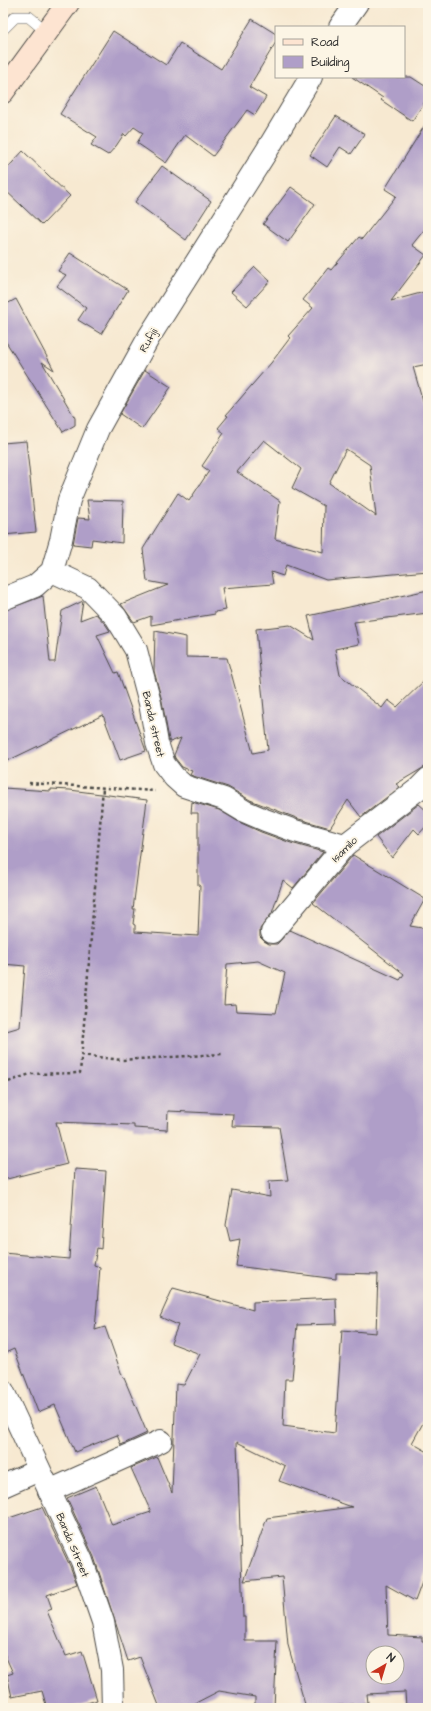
<svg xmlns="http://www.w3.org/2000/svg" width="431" height="1711" font-family="'Architects Daughter',sans-serif">
  <rect width="100%" height="100%" fill="#fcf5e5"/>
  <filter id="ink" filterUnits="userSpaceOnUse"><feTurbulence type="fractalNoise" baseFrequency=".025" numOctaves="2"/><feDisplacementMap in="SourceGraphic" scale="8" xChannelSelector="R" yChannelSelector="G"/><feConvolveMatrix kernelMatrix="1 2 1 2 8 2 1 2 1" color-interpolation-filters="sRGB"/></filter>
  <filter id="wash" filterUnits="userSpaceOnUse"><feTurbulence type="fractalNoise" baseFrequency=".012" numOctaves="4" result="noise"/><feDisplacementMap in="SourceGraphic" scale="16" xChannelSelector="R" yChannelSelector="G"/><feGaussianBlur stdDeviation="0.9" result="paint"/><feColorMatrix in="noise" values="0 0 0 0 0 0 0 0 0 0 0 0 0 0 0 0 0 1.4 0 .05"/><feComposite in="paint" operator="in"/></filter>
  <g filter="url(#wash)">
    <rect width="100%" height="100%" fill="#f7e9d1"/>
    <g id="blocks">
      <!-- building -->
      <g fill="#af9ec8" fill-rule="evenodd">
        <path d="M252,19L276,34V42L249,87L266,97L255,115L247,110L213,156L185,135L166,163L137,143L143,133L134,127L126,136L124,134L116,146L108,155L91,145L97,137L60,114L113,31L166,65L180,43L221,69Z"/>
        <path d="M352,77H411L428,88V97L412,121L381,100L383,98Z"/>
        <path d="M336,116L365,134L351,154L340,147L327,167L310,155Z"/>
        <path d="M428,120V225L412,245L426,255L391,301L428,291V364L413,367L424,405L428,403V571L326,580L286,565L283,576L271,572L273,584L222,588L226,610L215,612V614L151,625V616L134,622L121,604L168,585L147,581L143,549L178,493L189,501L209,471L202,466L224,433L218,428L228,416L226,415L271,363L290,338L288,336L313,308L303,300L328,268L331,270L359,237L362,239L396,196L385,189ZM264,440L301,469L292,488L324,506L323,552L275,539L280,501L237,472ZM346,449L370,465L376,516L329,483Z"/>
        <path d="M23,151L70,196L42,225L3,188V173Z"/>
        <path d="M162,166L211,201L186,240L135,202Z"/>
        <path d="M291,187L315,204L288,242L263,224Z"/>
        <path d="M70,253L128,290L101,334L78,320L86,308L57,286L66,275L58,271Z"/>
        <path d="M255,267L270,281L247,306L231,292Z"/>
        <path d="M16,299L54,370L42,362L75,418V425L63,432L3,337V306Z"/>
        <path d="M145,370L171,387L142,429L120,414Z"/>
        <path d="M26,441L36,532L3,535V443Z"/>
        <path d="M87,500L123,501L122,543L92,539L91,546L73,544L78,518L90,519Z"/>
        <path d="M428,590V613L354,622L359,644L335,649L340,675L382,708L388,700L397,707L428,677V765L396,784L400,787L361,817L348,800L330,828L299,819L250,800L228,787L190,775L192,771L182,767L175,758L174,755L181,738L170,742L169,740L162,701L154,671L155,631L186,637V657L227,658L253,753L268,750L256,629L290,625L314,640L308,616Z"/>
        <path d="M43,596L50,662H55L62,611L83,601L80,620L96,614L106,625L110,631L97,635L115,673L118,672L146,751L120,760L103,715L3,763V611Z"/>
        <path d="M3,788L51,791V789L70,790L147,800L133,909H135L133,924L135,925V932L198,936L200,885H198V813H191L192,802L219,810L239,822L261,832L291,843L323,852L293,888L283,880L272,913L260,929V937L264,941L269,944H277L290,930L400,980L404,974L313,903L353,855L425,899L410,926L428,929V1077L426,1098H428V1414L412,1443L428,1452V1566L415,1601L386,1585L388,1635L422,1637V1641H428V1708H406L405,1692L367,1694L368,1703L330,1706L331,1708H306L288,1645L282,1577L244,1581L267,1518L352,1507L279,1481L285,1466L237,1442L243,1617H245V1641H277L274,1708H255V1697L219,1691L186,1708H160L140,1657L128,1661L94,1557L67,1498L96,1486L112,1525L151,1512L131,1468L157,1457L172,1493L176,1384L184,1385L200,1354L171,1343L178,1325L160,1317L173,1288L253,1310V1302L336,1298L337,1324L297,1325L292,1379H285L283,1426L335,1433L342,1330L376,1333L378,1274L336,1273V1279L236,1266L240,1239L230,1241L226,1225L232,1190L270,1197L269,1181L288,1180L279,1127L232,1126L233,1114L168,1111L167,1130L134,1128V1125L56,1122L67,1164L3,1180V1032L20,1027L25,966L3,964V897L5,866L3,867ZM258,961L285,973L276,1013L236,1011L235,1004L224,1005L227,964ZM373,1653H397V1677H373Z"/>
        <path d="M419,804L428,812V824L419,834L414,829L392,858L376,837Z"/>
        <path d="M75,1169L106,1171L101,1249L97,1248L94,1265L100,1267L95,1330L105,1327L123,1378H124L147,1433L121,1445L117,1435L75,1452L55,1405L38,1412L14,1349L3,1354V1253L69,1259Z"/>
        <path d="M42,1507L70,1566L77,1584L47,1595L52,1609L47,1611L66,1656L82,1651L97,1700L70,1708H47L42,1691L12,1697L7,1675L13,1673L3,1651V1520Z"/>
      </g>
    </g>
  </g>
  <g filter="url(#ink)">
    <use href="#blocks" fill-opacity="0" stroke="#4a4844" stroke-width="1"/>
    <g fill="none" stroke-linecap="round" stroke-linejoin="round">
      <!-- lane casing -->
      <g stroke="#4a4844" stroke-width="12">
        <path id="lane" d="M3,29L15,17H29L47,32"/>
      </g>
      <!-- street casing -->
      <g stroke="#4a4844" stroke-width="24">
        <g id="street">
          <path d="M340,27L357,3"/>
          <path d="M52,571L88,588L116,617L136,650L150,703L157,743L164,764L174,777L184,786L224,799L244,811L265,820L295,831L345,845"/>
          <path d="M3,599L35,586L52,571L61,540L69,500L98,429L149,337L266,152L311,77"/>
          <path d="M272,932L345,845L418,789L428,779"/>
          <path d="M3,1391L82,1561L103,1622L112,1670L113,1708"/>
          <path d="M3,1486L39,1470"/>
          <path d="M49,1491L161,1441"/>
        </g>
      </g>
      <!-- secondary casing -->
      <g stroke="#4a4844" stroke-width="24">
        <path id="secondary" d="M3,92L68,3"/>
      </g>
      <!-- path -->
      <g stroke="#4a4844" stroke-width="2.5" stroke-dasharray="3 3" stroke-linecap="butt">
        <path d="M29,783L155,791"/>
        <path d="M81,1055L121,1060L222,1054"/>
        <path d="M3,1084L30,1074L80,1073L103,788"/>
      </g>
      <!-- lane -->
      <use href="#lane" stroke="#fff" stroke-width="11"/>
      <!-- street -->
      <use href="#street" stroke="#fff" stroke-width="22"/>
      <!-- secondary -->
      <use href="#secondary" stroke="#fde4d1" stroke-width="22"/>
    </g>
  </g>
  <g text-anchor="middle" stroke-width="4" stroke-linejoin="round" paint-order="stroke">
    <!-- street labels -->
    <g font-size="11" fill="#2b2b2b" stroke="#fcf5e5">
      <text transform="translate(148 340) rotate(-60)" y="4">Rufiji</text>
      <text transform="translate(154 724) rotate(77)" y="4">Banda street</text>
      <text transform="translate(344 849) rotate(-45)" y="4">Isamilo</text>
      <text transform="translate(73 1545) rotate(67)" y="4">Banda Street</text>
    </g>
  </g>
  <!-- margin -->
  <rect width="431" height="1711" fill="none" stroke="#fcf5e5" stroke-width="16"/>
  <!-- legend -->
  <rect x="275" y="26" width="130" height="52" fill="#fcf5e5" stroke="#a8a49b"/>
  <rect x="283" y="39" width="20" height="6" fill="#fde4d1" stroke="#a8a49b"/>
  <text x="311" y="46" font-size="12" fill="#2b2b2b">Road</text>
  <rect x="283" y="56" width="20" height="12" fill="#af9ec8" stroke="#a8a49b"/>
  <text x="311" y="66" font-size="12" fill="#2b2b2b">Building</text>
  <!-- north arrow -->
  <g transform="translate(385 1665) rotate(38)"><circle r="19" fill="#fcf5e5" stroke="#a8a49b"/>
  <path d="M0-3L7 15L0 10L-7 15Z" fill="#c8321e"/>
  <text y="-6" font-size="11" font-weight="bold" text-anchor="middle" fill="#2b2b2b">N</text>
  </g>
</svg>
